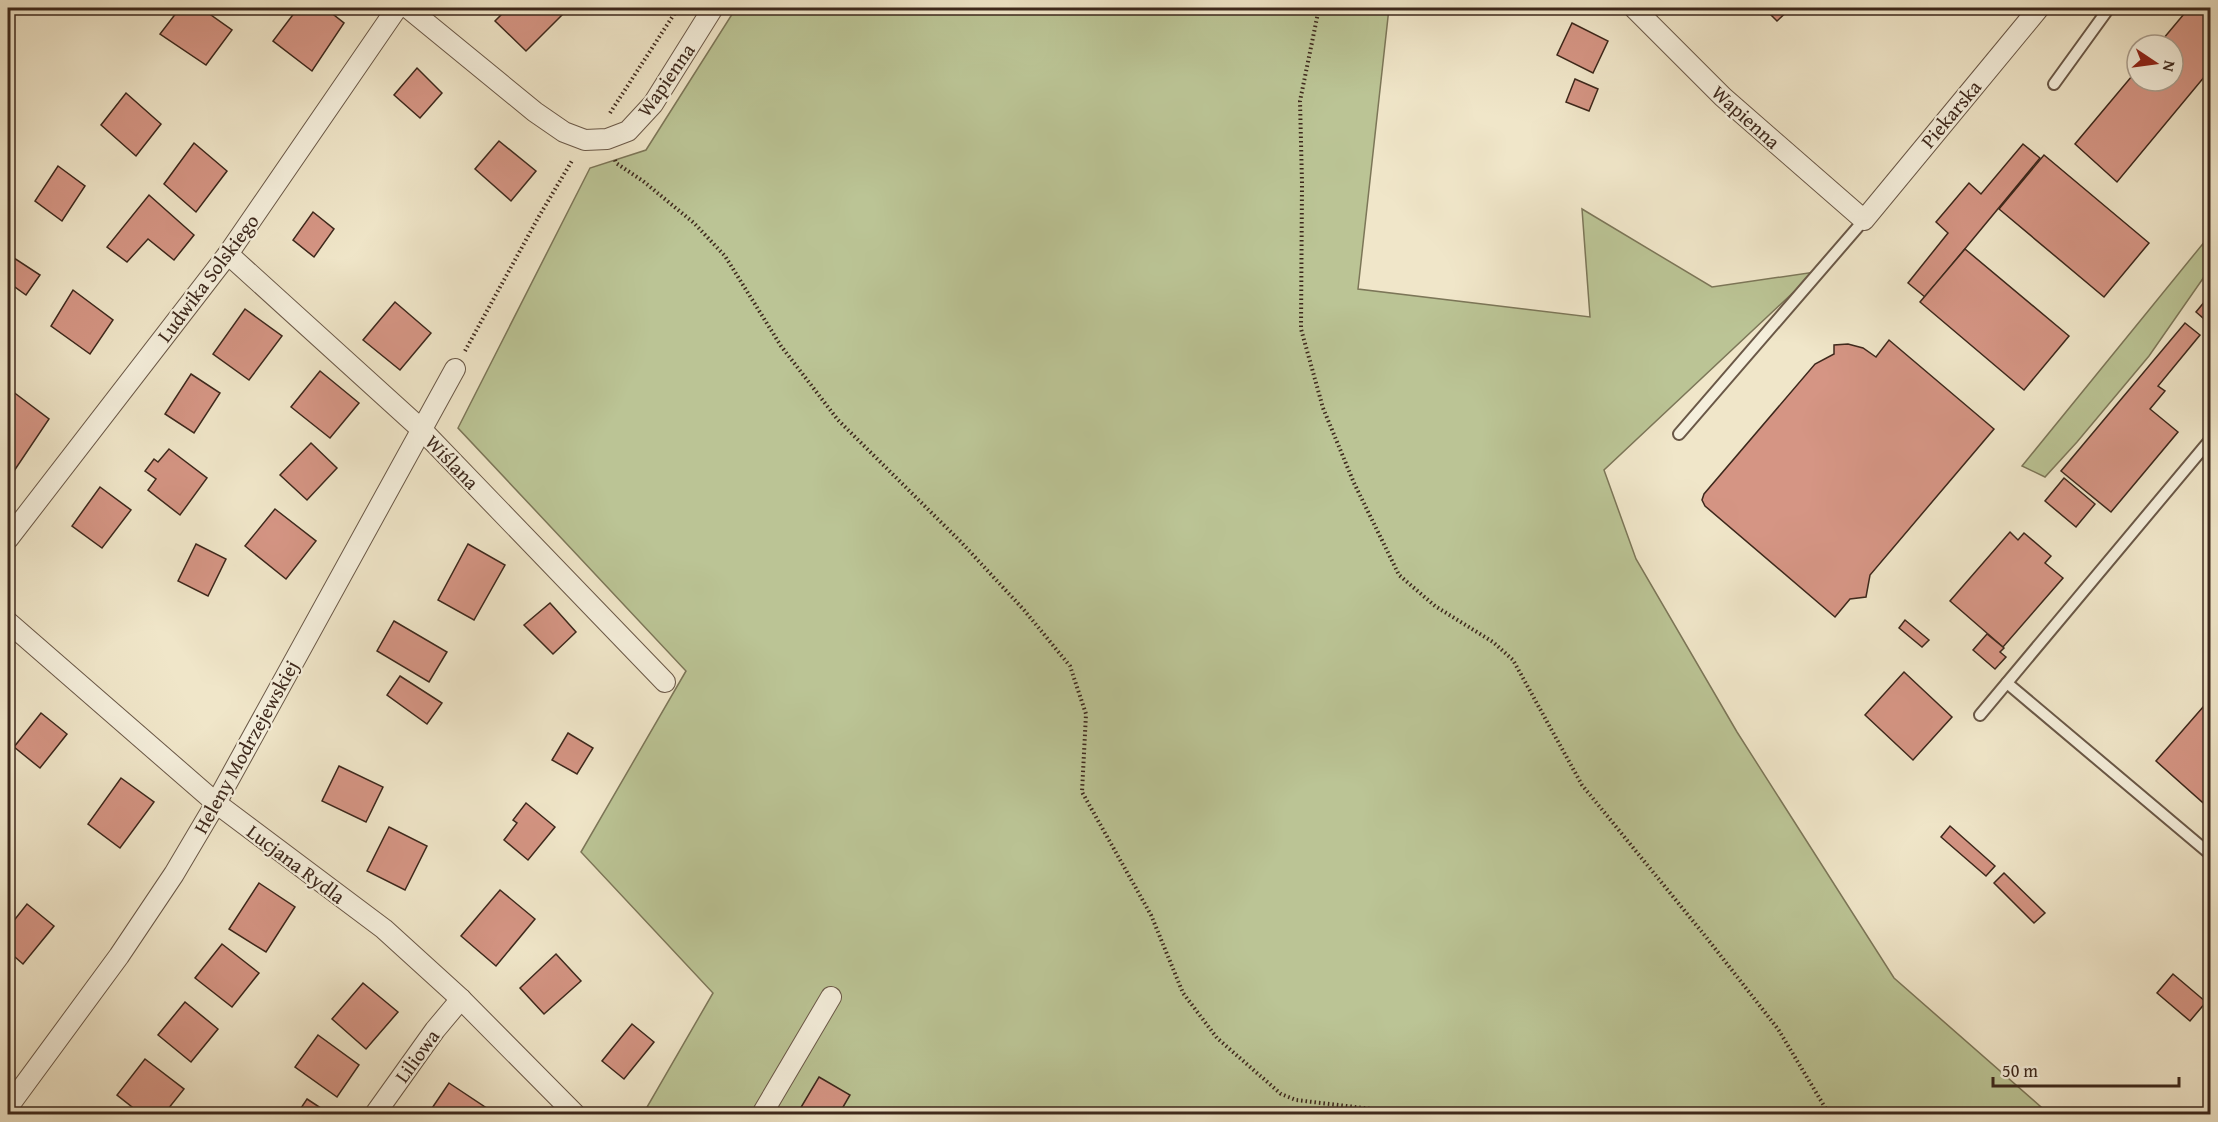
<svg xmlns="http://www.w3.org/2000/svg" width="2218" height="1122" font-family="'Gentium Book Plus',serif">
  <rect width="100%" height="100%" fill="#f0e6c9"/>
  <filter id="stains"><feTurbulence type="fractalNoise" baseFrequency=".00333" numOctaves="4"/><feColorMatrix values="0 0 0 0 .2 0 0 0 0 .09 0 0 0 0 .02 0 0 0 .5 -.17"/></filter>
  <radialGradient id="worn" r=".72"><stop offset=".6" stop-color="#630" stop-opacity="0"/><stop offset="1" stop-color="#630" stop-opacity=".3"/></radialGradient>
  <!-- green -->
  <g fill="#bbc495" stroke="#7c7658" stroke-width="1.5">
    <path d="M736,8H1389L1358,289L1590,317L1582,209L1712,287L1815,272L1604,470L1636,559L1737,732L1894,978L2049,1114H643L713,993L581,852L686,671L458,428L590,168L646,150Z"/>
    <path d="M2210,235V271L2204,277L2149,356L2077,442L2045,477L2022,466Z"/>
  </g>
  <!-- building -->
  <g fill="#d59584" stroke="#3d281c" stroke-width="1.5">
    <path d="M180,8H201L232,30L206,65L160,34Z"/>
    <path d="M298,8H325L344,23L312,71L273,41Z"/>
    <path d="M508,8H569L526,51L495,21Z"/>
    <path d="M1764,8H1791L1777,21Z"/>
    <path d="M2189,8H2210V70L2117,182L2075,144L2137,70V81H2173V45H2158Z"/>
    <path d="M1572,23L1608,41L1593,73L1557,55Z"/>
    <path d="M417,68L442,93L420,118L394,95Z"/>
    <path d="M1575,79L1598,89L1589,111L1566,102Z"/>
    <path d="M126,93L161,124L136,156L101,125Z"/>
    <path d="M499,141L536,171L511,201L475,169Z"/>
    <path d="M194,143L227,171L196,212L164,184Z"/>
    <path d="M2023,144L2040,158L1925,297L1908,283L1948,233L1936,222L1969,183L1981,194Z"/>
    <path d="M2044,155L2149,243L2104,297L1999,209Z"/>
    <path d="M58,166L85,186L62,221L35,201Z"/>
    <path d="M149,195L194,235L174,260L148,239L127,262L107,247Z"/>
    <path d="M313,212L334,229L314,257L293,240Z"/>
    <path d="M1965,249L2069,336L2024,390L1920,302Z"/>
    <path d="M8,254L40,275L26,295L8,282Z"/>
    <path d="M73,290L113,320L90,354L51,326Z"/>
    <path d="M2210,295V324L2196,312Z"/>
    <path d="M395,302L431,333L400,370L363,340Z"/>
    <path d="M245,309L282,336L249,380L213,354Z"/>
    <path d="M2185,323L2200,335L2158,386L2165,391L2150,409L2178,432L2111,512L2061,471Z"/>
    <path d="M1889,340L1994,429L1870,575L1866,597L1850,599L1835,617L1705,506L1702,500L1704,494L1815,364L1834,354V345L1848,344L1863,348L1876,357Z"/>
    <path d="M320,371L359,403L330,438L291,407Z"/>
    <path d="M191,374L220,393L194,433L165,414Z"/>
    <path d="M8,388L49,419L10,477L8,476Z"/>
    <path d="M311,443L337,468L307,500L280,475Z"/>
    <path d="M169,449L207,478L180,515L148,490L156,479L145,471L154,459L158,462Z"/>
    <path d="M2064,478L2095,504L2076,527L2045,501Z"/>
    <path d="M100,487L131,510L102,548L72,526Z"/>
    <path d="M275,509L316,541L286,579L245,546Z"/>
    <path d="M2010,532L2018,540L2024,533L2051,556L2045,563L2063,578L2003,647L1950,601Z"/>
    <path d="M196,544L226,559L208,596L178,581Z"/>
    <path d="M468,544L505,565L474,620L438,600Z"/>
    <path d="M550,603L576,632L553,654L524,625Z"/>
    <path d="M1905,620L1929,640L1922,647L1899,628Z"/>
    <path d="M394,621L447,652L429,682L377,651Z"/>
    <path d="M1987,634L2004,648L2000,652L2006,657L1995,669L1973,650Z"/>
    <path d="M1904,672L1952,717L1913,760L1865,715Z"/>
    <path d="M400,676L442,703L427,724L387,695Z"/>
    <path d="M2210,699V809L2156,761Z"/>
    <path d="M41,713L67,734L40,768L14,747Z"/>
    <path d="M568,733L593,748L577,774L552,760Z"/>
    <path d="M339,766L383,787L366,822L322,801Z"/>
    <path d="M121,778L154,802L120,848L88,824Z"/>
    <path d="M526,803L555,827L528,860L504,840L517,823L513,820Z"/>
    <path d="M1950,826L1995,866L1986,876L1941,837Z"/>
    <path d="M389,827L427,846L405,890L367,871Z"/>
    <path d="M2004,873L2045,913L2034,923L1994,883Z"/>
    <path d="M259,883L295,907L266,952L229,929Z"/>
    <path d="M500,890L535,919L496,966L461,936Z"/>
    <path d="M27,904L54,926L23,964L8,951V928Z"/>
    <path d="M222,944L259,973L232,1007L195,978Z"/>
    <path d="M556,954L581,981L544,1014L520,988Z"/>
    <path d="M2173,974L2206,1002L2190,1021L2157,993Z"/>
    <path d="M363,983L398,1012L366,1049L332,1019Z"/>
    <path d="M185,1002L218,1029L191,1062L158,1035Z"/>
    <path d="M632,1024L654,1042L624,1079L602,1061Z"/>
    <path d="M318,1035L359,1065L337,1097L295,1067Z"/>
    <path d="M145,1059L184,1089L164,1114H141L117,1095Z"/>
    <path d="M819,1077L850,1095L839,1114H809L800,1109Z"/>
    <path d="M449,1083L488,1109L484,1114H428Z"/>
    <path d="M307,1099L330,1114H297Z"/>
  </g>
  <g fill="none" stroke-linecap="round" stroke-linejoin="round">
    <!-- service casing -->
    <g stroke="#6a5847" stroke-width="14">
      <g id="service">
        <path d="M2054,84L2109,8"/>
        <path d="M1679,434L1864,220"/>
        <path d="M2007,683L2210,854"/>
        <path d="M1980,715L2210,440"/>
      </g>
    </g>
    <!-- minor casing -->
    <g stroke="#6a5847" stroke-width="22">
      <g id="minor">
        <path d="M408,8L535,112L564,132L585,140L607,139L628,131L653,104L713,8"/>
        <path d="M1634,8L1723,97L1864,220L2039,8"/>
        <path d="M228,254L422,430L665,682"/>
        <path d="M8,539L228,254L397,8"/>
        <path d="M8,622L216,803L384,929L461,999L575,1114"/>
        <path d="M8,1107L119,956L174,874L216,803L455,369"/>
        <path d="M375,1114L435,1030L461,999"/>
        <path d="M762,1114L831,997"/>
      </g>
    </g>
    <!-- path -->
    <g stroke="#3d281c" stroke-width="4" stroke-dasharray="1.5 3" stroke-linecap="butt">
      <path d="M1319,8L1300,101L1302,183L1301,329L1323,408L1354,483L1399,575L1435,606L1493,642L1513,660L1582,785L1706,937L1778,1029L1829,1114"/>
      <path d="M610,113L678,8"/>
      <path d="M615,160L616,163L643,181L694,223L725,256L781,346L838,420L961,542L1024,610L1070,666L1086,714L1082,792L1151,915L1183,993L1217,1038L1281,1094L1296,1100L1414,1114"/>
      <path d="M465,351L538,218L573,159"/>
    </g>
    <!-- service -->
    <use href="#service" stroke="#f5efdc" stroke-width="10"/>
    <!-- minor -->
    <use href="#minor" stroke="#f5efdc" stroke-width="20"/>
  </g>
  <g text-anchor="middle" stroke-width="4.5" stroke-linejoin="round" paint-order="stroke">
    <!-- street labels -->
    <g font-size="20" fill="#3d281c" stroke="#f5efdc">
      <text transform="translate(666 80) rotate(-55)" y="7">Wapienna</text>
      <text transform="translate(1951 114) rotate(-50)" y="7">Piekarska</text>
      <text transform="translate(1746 117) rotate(42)" y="7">Wapienna</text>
      <text transform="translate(208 278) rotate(-53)" y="7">Ludwika Solskiego</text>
      <text transform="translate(452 462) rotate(46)" y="7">Wiślana</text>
      <text transform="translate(246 747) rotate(-61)" y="7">Heleny Modrzejewskiej</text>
      <text transform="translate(296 864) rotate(37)" y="7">Lucjana Rydla</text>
      <text transform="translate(417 1056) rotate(-54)" y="7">Liliowa</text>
    </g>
  </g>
  <!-- margin -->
  <rect width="2218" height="1122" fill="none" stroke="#f0e6c9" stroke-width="30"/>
  <rect x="9" y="9" width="2200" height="1104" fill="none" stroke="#3d281c" stroke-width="3"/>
  <rect x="15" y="15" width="2188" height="1092" fill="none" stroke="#3d281c" stroke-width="1.5"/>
  <!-- north arrow -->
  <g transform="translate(2155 63) rotate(103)"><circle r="28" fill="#f5efdc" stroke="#ab9f8f" stroke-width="1.5"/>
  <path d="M0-4.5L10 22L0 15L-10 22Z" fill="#8f2418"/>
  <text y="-9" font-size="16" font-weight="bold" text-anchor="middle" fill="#3d281c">N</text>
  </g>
  <!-- scale -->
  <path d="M1993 1077v9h186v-9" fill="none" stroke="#3d281c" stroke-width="3"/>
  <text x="2002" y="1077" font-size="18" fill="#3d281c" stroke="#f5efdc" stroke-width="4.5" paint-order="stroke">50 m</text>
  <rect width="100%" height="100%" filter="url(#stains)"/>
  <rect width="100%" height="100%" fill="url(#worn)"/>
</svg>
